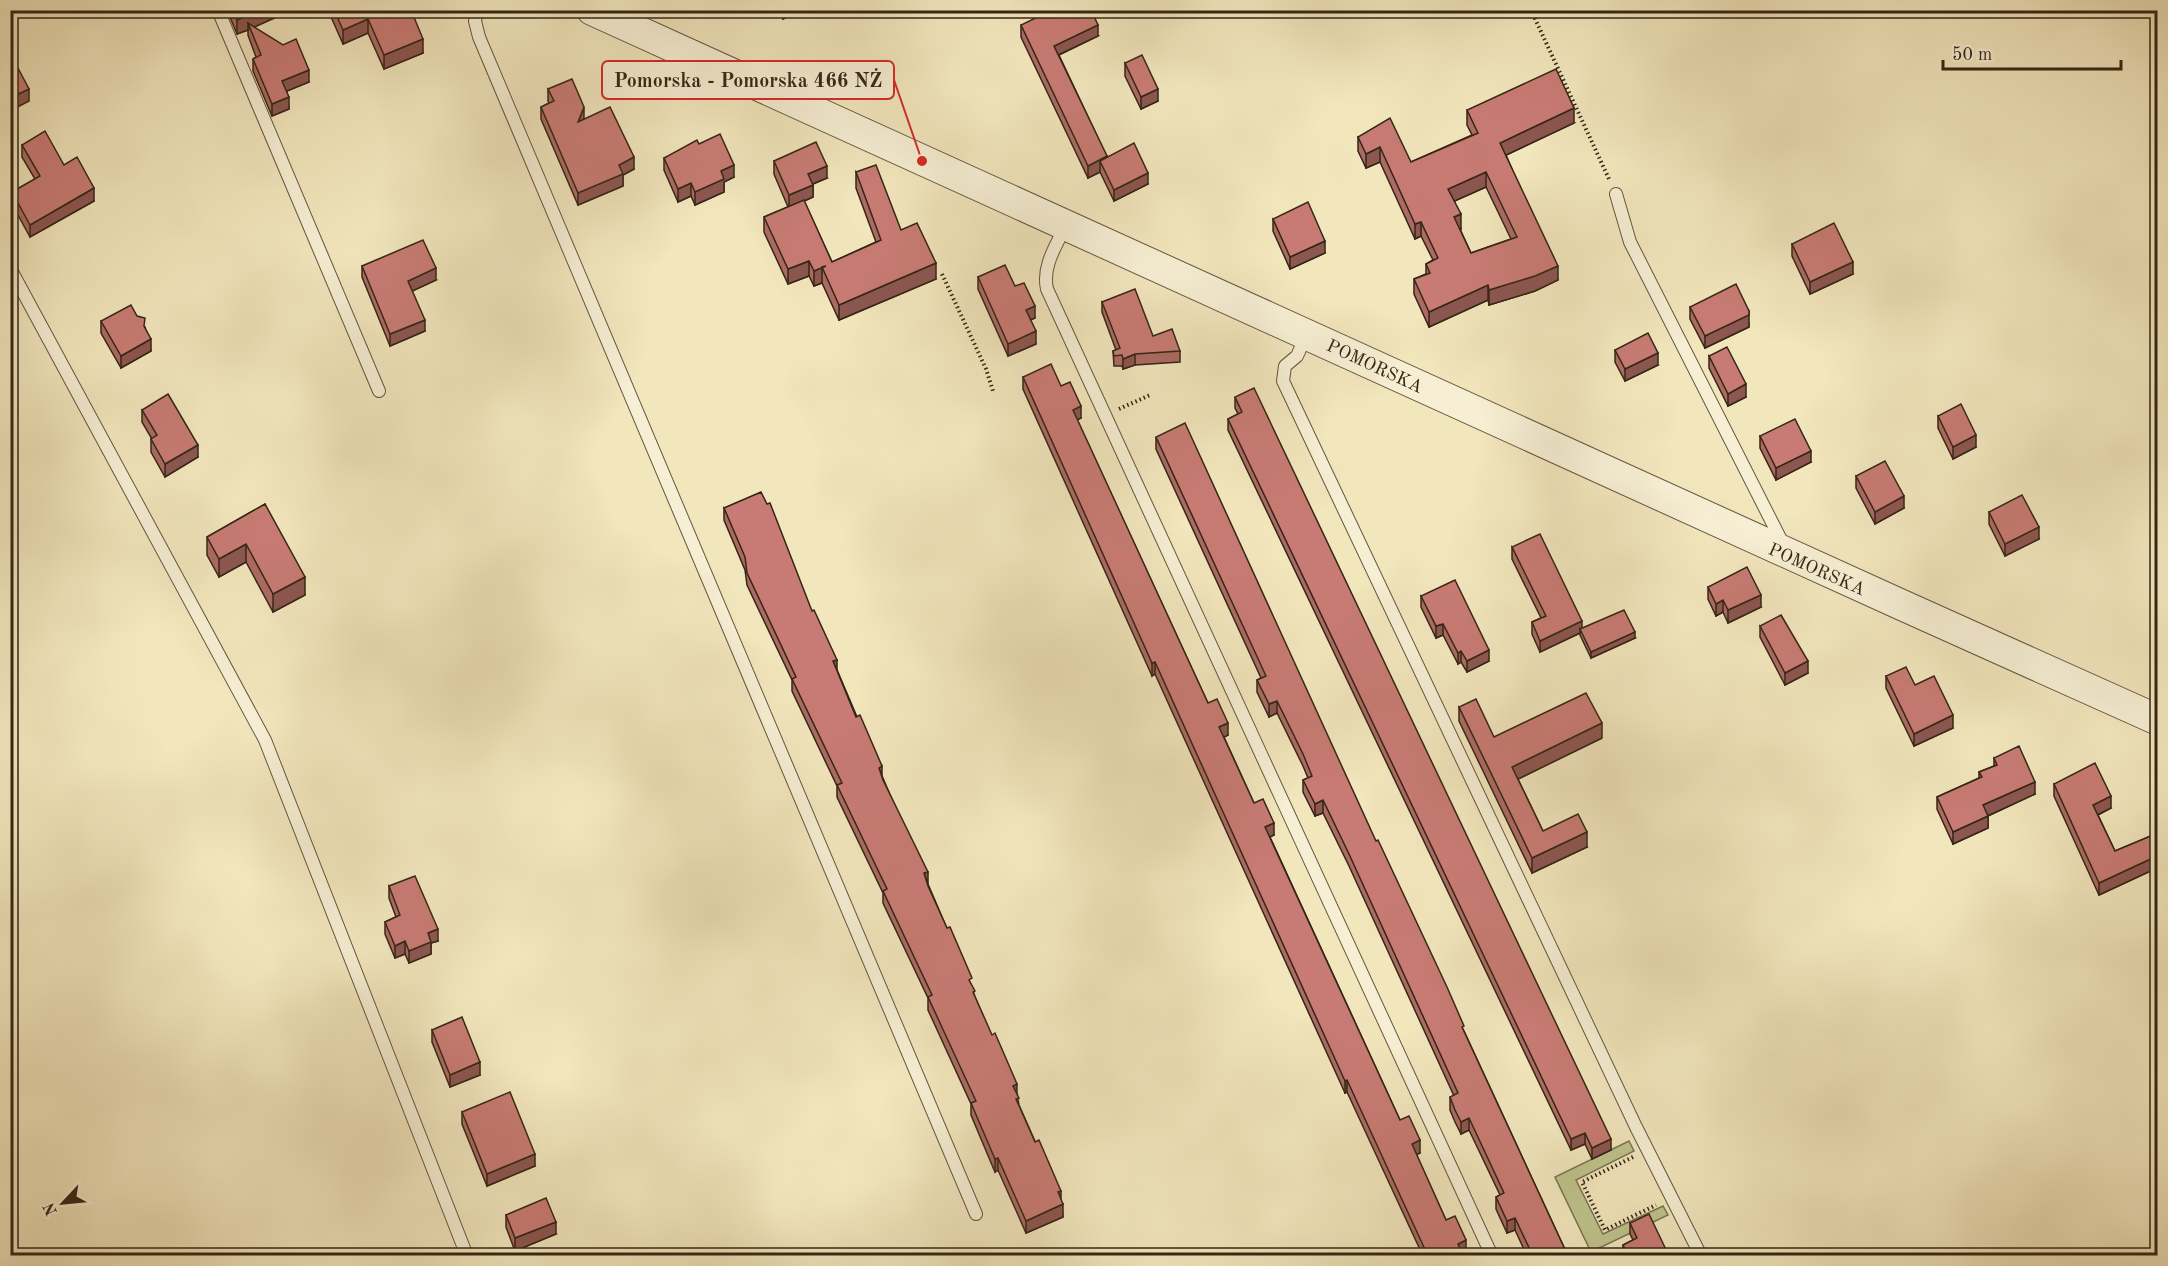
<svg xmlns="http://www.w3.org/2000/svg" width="2168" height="1266" font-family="'Old Standard TT',serif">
  <rect width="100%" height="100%" fill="#f2e6bd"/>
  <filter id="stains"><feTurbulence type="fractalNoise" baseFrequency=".00333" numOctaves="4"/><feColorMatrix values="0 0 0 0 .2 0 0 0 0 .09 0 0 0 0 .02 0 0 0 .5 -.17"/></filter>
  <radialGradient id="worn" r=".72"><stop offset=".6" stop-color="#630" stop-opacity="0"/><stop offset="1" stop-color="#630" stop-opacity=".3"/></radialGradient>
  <!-- green -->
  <path fill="#bfc48e" stroke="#7a7552" stroke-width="1.5" d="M1629,1141L1634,1151L1576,1180L1603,1234L1663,1206L1668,1215L1591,1252L1555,1177Z"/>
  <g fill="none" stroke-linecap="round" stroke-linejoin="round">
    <!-- service casing -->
    <g stroke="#64563f" stroke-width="14">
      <g id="service">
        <path d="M218,10L379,391"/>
        <path d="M477,10L475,21L479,37L976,1214"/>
        <path d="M1616,194L1630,242L1780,538L1782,548"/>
        <path d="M1066,225C1056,246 1042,266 1047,289L1492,1256"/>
        <path d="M10,268L265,740L467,1256"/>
        <path d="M1306,336L1297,356L1285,366L1283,381L1636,1127L1701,1256"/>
      </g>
    </g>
    <!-- tertiary casing -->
    <g stroke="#64563f" stroke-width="32">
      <path id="tertiary" d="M592,10C1114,248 1635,486 2158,720"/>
    </g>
    <!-- path -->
    <g stroke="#342615" stroke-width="4" stroke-dasharray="1.5 3" stroke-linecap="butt">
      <path d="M1531,10L1609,179"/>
      <path d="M942,274L986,369L993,391"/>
      <path d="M1119,409L1150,395"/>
      <path d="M1633,1157L1582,1182L1605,1230L1656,1205"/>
    </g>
    <!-- service -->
    <use href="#service" stroke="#f7efd4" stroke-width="12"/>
    <!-- tertiary -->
    <use href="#tertiary" stroke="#f7efd4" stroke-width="30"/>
  </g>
  <!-- wall -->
  <g fill="#ac6a64" stroke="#342615" stroke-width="1.5" fill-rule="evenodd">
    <path d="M227,10H292L254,27L309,82L287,91L289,109L272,116L253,71V59L256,57L248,35V30L237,34Z"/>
    <path d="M328,10H411L423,53L384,69L368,33L343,44Z"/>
    <path d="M779,10H801L783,19Z"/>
    <path d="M1021,25L1098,36L1059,55L1107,157L1148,184L1114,201L1100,172L1088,178L1021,37Z"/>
    <path d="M1125,63L1158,101L1141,109L1125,76Z"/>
    <path d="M548,89L583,120L634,169L623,175V186L578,205L541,119V107L549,103L548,101Z"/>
    <path d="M1467,110L1574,123L1506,155L1558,280L1535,291L1489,305L1488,300L1429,327L1414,294V279L1426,274V264L1433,260L1421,236L1415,239L1380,162L1366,168L1358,151V137L1411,162L1472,135L1467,125ZM1486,187L1511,239L1471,253L1460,229H1461L1454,201Z"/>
    <path d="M699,144L734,177L724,182V192L695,205L691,196L678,202L664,170V158Z"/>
    <path d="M22,145L64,165L94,201L30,237L12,204V192L35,179L22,157Z"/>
    <path d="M774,161L827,178L813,184V197L804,201L832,262L876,242L856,188V172L901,230L936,279L839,320L822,283L814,286L809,276L788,284L764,232V217L788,207L774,174Z"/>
    <path d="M1273,219L1325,253L1290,269L1273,231Z"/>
    <path d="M1792,244L1853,274L1810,294L1792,256Z"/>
    <path d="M362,266L436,280L412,291L425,331L390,346L362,277Z"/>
    <path d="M978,277L1015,286L1035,318L1030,320L1036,344L1008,356L978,289Z"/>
    <path d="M1102,302L1153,336L1180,351V362L1135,365L1123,369L1122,366H1114L1113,351L1116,350L1102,312Z"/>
    <path d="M1690,307L1749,323V327L1705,348L1690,319Z"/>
    <path d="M101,321L145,327L151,351L121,368L101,333Z"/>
    <path d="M1615,350L1658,365L1625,381L1615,362Z"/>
    <path d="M1709,356L1746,397L1728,406L1709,368Z"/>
    <path d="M1023,377L1061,386L1081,418L1077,420L1208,703L1228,735L1224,737L1254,803L1274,835L1270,837L1400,1120L1420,1153L1416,1154L1446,1220L1466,1252L1462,1254L1463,1256H1423L1347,1092L1345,1093L1155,674L1152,676L1023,389Z"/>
    <path d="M1235,397L1611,1150L1592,1159L1585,1144L1571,1150L1228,430V419L1238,414L1235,408Z"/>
    <path d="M142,410L198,457L165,477L151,452V439H152L142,422Z"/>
    <path d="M1938,416L1976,447L1953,459L1938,428Z"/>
    <path d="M1760,436L1811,462L1776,480L1760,448Z"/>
    <path d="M1156,437L1464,1031L1568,1256H1527L1515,1230L1507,1233L1496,1209V1197L1500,1195L1469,1130L1461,1134L1455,1122L1450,1110V1097L1454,1096L1349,866L1323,813L1315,816L1303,792V780L1308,778L1303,766L1277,713L1269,717L1257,692V680L1261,678L1156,449Z"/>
    <path d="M1856,476L1904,508L1875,524L1856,488Z"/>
    <path d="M265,504L305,595L273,612L246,562L219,577L207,555V537Z"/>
    <path d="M724,508L812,611L928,884L972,987L975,997L1017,1094L1019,1105L1061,1200L1063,1217L1026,1233L998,1170L995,1172L971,1115V1104L928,1010V998L883,903V893L837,797V786L792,691V680L747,585L745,570L724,520Z"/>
    <path d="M1989,512L2039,539L2005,556L1989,524Z"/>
    <path d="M1512,547L1582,629L1635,638L1591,658L1580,635V633L1540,652L1532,634V622L1541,618L1512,559Z"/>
    <path d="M1708,587L1761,607L1728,623L1723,612L1716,616L1708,599Z"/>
    <path d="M1421,596L1489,661L1467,672L1461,662L1458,664L1443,635L1436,638L1421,607Z"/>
    <path d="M1760,626L1808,673L1785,685L1760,637Z"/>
    <path d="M1886,676L1915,685L1953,728L1914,746L1886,688Z"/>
    <path d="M1459,707L1494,737L1602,738L1518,779L1543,831L1587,847L1532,873L1459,721Z"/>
    <path d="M1994,758L2035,794L1988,816V828L1953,844L1937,809V797L1979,778V772L1994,766Z"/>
    <path d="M2054,784L2111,808L2098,815L2115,851L2151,836V830L2157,826V868L2099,895L2054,796Z"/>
    <path d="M389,886L438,941L431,943V954L409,963L405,954L395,958L385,934V922L396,917L389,898Z"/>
    <path d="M432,1030L480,1075L450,1087L432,1042Z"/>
    <path d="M462,1112L535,1166L487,1186L462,1124Z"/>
    <path d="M506,1215L556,1234L515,1251L506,1227Z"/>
    <path d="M1630,1223L1669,1256H1623V1245L1633,1240L1630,1234Z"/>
  </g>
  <!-- shaded-wall -->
  <g fill="#8c5651" stroke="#342615" stroke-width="1.5">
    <path d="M260,10H292L250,29L248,23V30L237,34V20Z"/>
    <path d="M783,10H801L783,19Z"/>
    <path d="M368,19V33L343,44V30Z"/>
    <path d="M1098,25V36L1054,57V46Z"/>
    <path d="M423,39V53L384,69V55Z"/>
    <path d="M309,70V82L282,93V81Z"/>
    <path d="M29,89V101L10,111V98Z"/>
    <path d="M1158,89V101L1141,109V97Z"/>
    <path d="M289,97V109L272,116V104Z"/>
    <path d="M584,107V119L578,134V122Z"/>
    <path d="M1574,108V123L1500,158V143Z"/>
    <path d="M1380,147V162L1366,168V154Z"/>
    <path d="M1107,156V167L1100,161V172L1088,178V166Z"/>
    <path d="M634,157V169L623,175V186L578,205V193L619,165Z"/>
    <path d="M734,165V177L724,182V192L695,205V192L721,171Z"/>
    <path d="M827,166V178L808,186V174Z"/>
    <path d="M1486,172V187L1448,204V189Z"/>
    <path d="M1148,173V184L1114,201V190Z"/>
    <path d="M691,183V196L678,202V189Z"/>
    <path d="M813,185V197L789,208V195Z"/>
    <path d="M94,188V201L30,237V225Z"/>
    <path d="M1461,214V229L1454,232V217Z"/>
    <path d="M1421,222V236L1415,239V224Z"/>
    <path d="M1325,241V253L1290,269V257Z"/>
    <path d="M809,261V276L788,284V269Z"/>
    <path d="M1853,262V274L1810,294V282Z"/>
    <path d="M936,263V279L839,320V305Z"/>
    <path d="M1558,266V280L1535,291L1489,305V290Z"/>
    <path d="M822,267V283L814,286V271Z"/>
    <path d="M436,268V280L408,293V281Z"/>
    <path d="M1488,285V300L1429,327V312Z"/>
    <path d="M1035,306V318L1026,322V310Z"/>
    <path d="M1749,311V327L1705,348V336Z"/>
    <path d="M425,320V331L390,346V334Z"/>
    <path d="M1036,331V344L1008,356V344Z"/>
    <path d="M151,339V351L121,368V356Z"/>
    <path d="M1658,353V365L1625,381V369Z"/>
    <path d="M1135,354V365L1123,369V359Z"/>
    <path d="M1746,384V397L1728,406V394Z"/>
    <path d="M1081,406V418L1073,422V410Z"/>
    <path d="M1976,435V447L1953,459V447Z"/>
    <path d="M198,445V457L165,477V464Z"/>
    <path d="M1811,451V462L1776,480V468Z"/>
    <path d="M1904,496V508L1875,524V512Z"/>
    <path d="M2039,527V539L2005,556V544Z"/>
    <path d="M246,544V562L219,577V559Z"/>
    <path d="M305,577V595L273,612V594Z"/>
    <path d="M1761,595V607L1728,623V610Z"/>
    <path d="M1723,600V612L1716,616V604Z"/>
    <path d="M1582,621V632L1580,629V633L1540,652V641Z"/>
    <path d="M1443,624V635L1436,638V626Z"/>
    <path d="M1635,632V638L1591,658V652Z"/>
    <path d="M1489,650V661L1467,672V661Z"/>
    <path d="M1461,651V662L1458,664V653Z"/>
    <path d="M837,660V672L833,661Z"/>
    <path d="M1808,661V673L1785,685V673Z"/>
    <path d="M1155,662V674L1152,676V663Z"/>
    <path d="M1277,701V713L1269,717V704Z"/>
    <path d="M1953,715V728L1914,746V734Z"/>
    <path d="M1228,723V735L1219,740V727Z"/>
    <path d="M1602,723V738L1512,782V767Z"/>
    <path d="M882,766V778L879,768Z"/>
    <path d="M2035,782V794L1983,818V805Z"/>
    <path d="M2111,796V808L2093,817V805Z"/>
    <path d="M1323,800V813L1315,816V804Z"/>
    <path d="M1988,816V828L1953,844V832Z"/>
    <path d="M1274,823V835L1265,839V827Z"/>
    <path d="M1587,832V847L1532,873V858Z"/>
    <path d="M2157,856V868L2099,895V883Z"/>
    <path d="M928,872V884L924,873Z"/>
    <path d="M438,929V941L431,943V954L409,963V951L428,933Z"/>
    <path d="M405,941V954L395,958V946Z"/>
    <path d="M480,1062V1075L450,1087V1075Z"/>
    <path d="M1347,1080V1092L1345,1093V1081Z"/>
    <path d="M1017,1084V1096L1013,1086Z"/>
    <path d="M1469,1118V1130L1461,1134V1122Z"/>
    <path d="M1585,1133V1144L1571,1150V1139Z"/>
    <path d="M1611,1139V1150L1592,1159V1148Z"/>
    <path d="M1420,1140V1153L1412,1157V1144Z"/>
    <path d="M535,1154V1166L487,1186V1174Z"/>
    <path d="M998,1158V1170L995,1172V1159Z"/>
    <path d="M1061,1191V1203L1058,1192Z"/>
    <path d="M1063,1204V1217L1026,1233V1221Z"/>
    <path d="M1515,1218V1230L1507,1233V1221Z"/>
    <path d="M556,1222V1234L515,1251V1238Z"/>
    <path d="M1466,1240V1252L1459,1256L1458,1244Z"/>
  </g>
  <!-- building -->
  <g fill="#c87b74" stroke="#342615" stroke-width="1.5" fill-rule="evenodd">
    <path d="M233,10H260L237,20Z"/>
    <path d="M334,10H411L423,39L384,55L368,19L343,30Z"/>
    <path d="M1052,10H1091L1098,25L1054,46L1107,156L1088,166L1021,25Z"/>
    <path d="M248,23L283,45L296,39L309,70L282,81L289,97L272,104L253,59L261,55Z"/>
    <path d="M10,53L29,89L10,98Z"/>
    <path d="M1142,55L1158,89L1141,97L1125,63Z"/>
    <path d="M1556,69L1574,108L1500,143L1558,266L1535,276L1489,290L1488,285L1429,312L1414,279L1430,273L1426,264L1438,258L1421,222L1415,224L1380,147L1366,154L1358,137L1390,118L1411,162L1478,133L1467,110ZM1486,172L1517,237L1471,253L1454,217L1461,214L1448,189Z"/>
    <path d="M572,79L584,107L578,122L610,107L634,157L619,165L623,174L578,193L541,107L554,101L548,89Z"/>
    <path d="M45,131L64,165L77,157L94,188L30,225L12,192L40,176L22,145Z"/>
    <path d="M720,134L734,165L721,171L724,179L695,192L691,183L678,189L664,158L697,140L699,144Z"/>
    <path d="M816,142L827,166L808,174L813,185L789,195L774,161Z"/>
    <path d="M1134,143L1148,173L1114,190L1100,161Z"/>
    <path d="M876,165L901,230L917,223L936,263L839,305L822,267L826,266L814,271L809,261L788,269L764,217L804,200L832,262L881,240L856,172Z"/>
    <path d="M1308,202L1325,241L1290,257L1273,219Z"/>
    <path d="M1834,223L1853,262L1810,282L1792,244Z"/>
    <path d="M423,240L436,268L408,281L425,320L390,334L362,266Z"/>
    <path d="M1005,265L1015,286L1024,283L1035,306L1026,310L1036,331L1008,344L978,277Z"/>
    <path d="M1736,284L1749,311V315L1705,336L1690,307Z"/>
    <path d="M1135,289L1153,336L1172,329L1180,351L1135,354L1123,359L1122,355L1114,356L1113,351L1120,348L1102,302Z"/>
    <path d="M131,305L137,316L145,318L144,326L151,339L121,356L101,321Z"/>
    <path d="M1648,333L1658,353L1625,369L1615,350Z"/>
    <path d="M1727,347L1746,384L1728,394L1709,356Z"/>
    <path d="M1051,364L1061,386L1070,382L1081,406L1073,410L1208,703L1217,699L1228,723L1219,727L1254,803L1263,799L1274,823L1265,827L1400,1120L1409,1116L1420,1140L1412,1144L1446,1220L1455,1216L1466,1240L1458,1244L1463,1256H1428L1347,1080L1345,1081L1155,662L1152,663L1023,377Z"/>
    <path d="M1254,388L1611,1139L1592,1148L1585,1133L1571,1139L1228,419L1242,412L1235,397Z"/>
    <path d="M168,394L198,445L165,464L151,439L157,435L142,410Z"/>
    <path d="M1961,404L1976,435L1953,447L1938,416Z"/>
    <path d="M1795,419L1811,451L1776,468L1760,436Z"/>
    <path d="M1185,423L1376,841L1378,840L1447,987L1464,1026L1462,1027L1568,1256H1533L1515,1218L1507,1221L1496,1197L1504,1193L1469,1118L1461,1122L1455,1110L1450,1097L1458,1093L1349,854L1323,800L1315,804L1303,780L1312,776L1303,754L1277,701L1269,704L1257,680L1266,676L1156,437Z"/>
    <path d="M1885,461L1904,496L1875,512L1856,476Z"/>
    <path d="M761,492L767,504L770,503L812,611L814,610L837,660L833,661L856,717L860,715L882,766L879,768L883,780L928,872L924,873L928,886L947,928L950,927L972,978L969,980L975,991L973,992L992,1035L995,1033L1017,1084L1013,1086L1019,1098L1016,1099L1035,1142L1039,1140L1061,1191L1058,1192L1063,1204L1026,1221L998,1158L995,1159L971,1103L976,1101L928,997L932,995L883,891L887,889L837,785L842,783L792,679L796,677L747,573L745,557L724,508Z"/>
    <path d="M2022,495L2039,527L2005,544L1989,512Z"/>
    <path d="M265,504L305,577L273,594L246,544L219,559L207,537Z"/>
    <path d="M1540,534L1582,621L1540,641L1532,622L1546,616L1512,547Z"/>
    <path d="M1747,567L1761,595L1728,610L1723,600L1716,604L1708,587Z"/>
    <path d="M1455,580L1489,650L1467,661L1461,651L1458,653L1443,624L1436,626L1421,596Z"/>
    <path d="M1624,610L1635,632L1591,652L1580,629Z"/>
    <path d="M1781,615L1808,661L1785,673L1760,626Z"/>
    <path d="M1906,667L1915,685L1934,676L1953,715L1914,734L1886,676Z"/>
    <path d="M1586,693L1602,723L1512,767L1543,831L1578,814L1587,832L1532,858L1459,707L1476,699L1494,737Z"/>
    <path d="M2019,746L2035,782L1983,805L1988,816L1953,832L1937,797L1982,777L1979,772L1997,765L1994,758Z"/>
    <path d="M2095,763L2111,796L2093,805L2115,851L2153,835L2151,830L2157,826V856L2099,883L2054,784Z"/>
    <path d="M415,876L438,929L428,933L431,942L409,951L405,941L395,946L385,922L400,915L389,886Z"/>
    <path d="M462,1017L480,1062L450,1075L432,1030Z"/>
    <path d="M510,1092L535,1154L487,1174L462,1112Z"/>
    <path d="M546,1198L556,1222L515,1238L506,1215Z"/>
    <path d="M1649,1214L1669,1256H1628L1623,1245L1637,1238L1630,1223Z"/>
  </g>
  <g text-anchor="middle" stroke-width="4.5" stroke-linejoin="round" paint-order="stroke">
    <!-- street labels -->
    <g font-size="18" fill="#342615" stroke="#f7efd4">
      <text transform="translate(1375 366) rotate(25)" y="6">POMORSKA</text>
      <text transform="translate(1817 569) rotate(24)" y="6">POMORSKA</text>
    </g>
  </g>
  <!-- callouts -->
  <path fill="none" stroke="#d62828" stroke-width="2" d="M922 161L894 80"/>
  <circle fill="#d62828" stroke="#f7efd4" stroke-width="2" cx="922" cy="161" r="6"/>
  <rect fill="#f7efd4" stroke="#d62828" stroke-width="2" x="602" y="61" width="292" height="38" rx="6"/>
  <g font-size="20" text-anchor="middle" font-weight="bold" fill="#342615">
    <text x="748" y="87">Pomorska - Pomorska 466 NŻ</text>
  </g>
  <!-- margin -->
  <rect width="2168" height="1266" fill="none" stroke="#f2e6bd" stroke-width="36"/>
  <rect x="12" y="12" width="2144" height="1242" fill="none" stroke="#342615" stroke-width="3"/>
  <rect x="18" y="18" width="2132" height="1230" fill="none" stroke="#342615" stroke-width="1.5"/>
  <!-- north arrow -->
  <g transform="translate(63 1203) rotate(244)" stroke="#f7efd4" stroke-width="4.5" paint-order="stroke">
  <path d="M0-4.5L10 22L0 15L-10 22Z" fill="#342615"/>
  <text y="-9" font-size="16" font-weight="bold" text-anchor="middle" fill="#342615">N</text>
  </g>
  <!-- scale -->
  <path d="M1943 60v9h178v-9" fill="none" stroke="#342615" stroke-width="3"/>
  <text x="1952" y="60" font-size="18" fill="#342615" stroke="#f7efd4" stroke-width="4.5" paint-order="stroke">50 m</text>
  <rect width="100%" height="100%" filter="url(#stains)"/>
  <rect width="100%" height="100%" fill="url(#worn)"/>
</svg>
